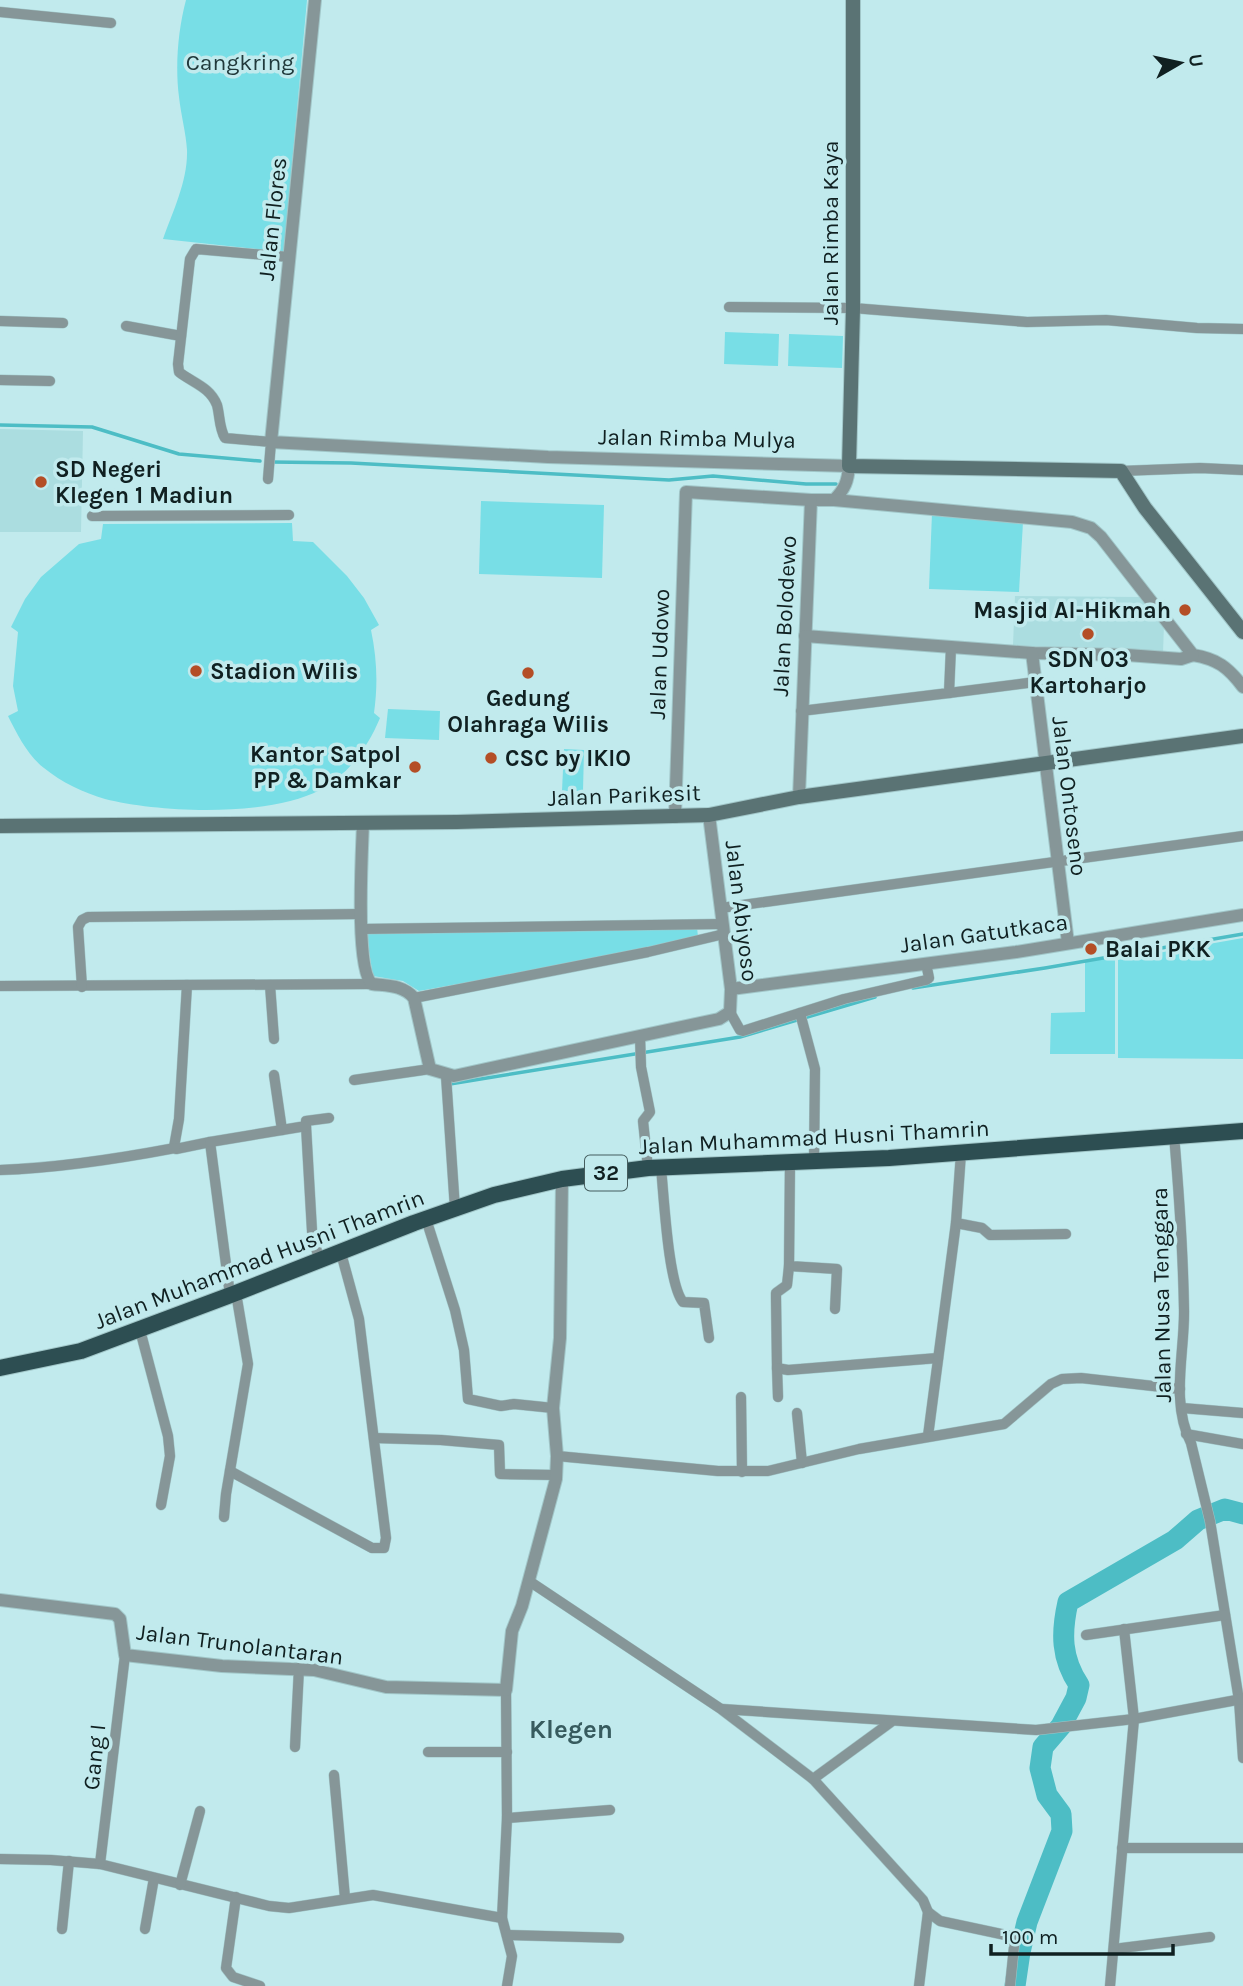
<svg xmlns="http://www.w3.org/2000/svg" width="1243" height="1986" font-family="Karla,sans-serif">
  <rect width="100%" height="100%" fill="#c1eaed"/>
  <!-- built -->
  <g fill="#abdde0">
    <path d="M0,429L83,431L81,532H0Z"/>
    <path d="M1015,596L1142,597L1164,624L1163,653L1013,645Z"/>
  </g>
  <!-- green -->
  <g fill="#78dee6">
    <path d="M186,0H307L284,252L163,239C173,211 188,180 187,150C186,133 181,115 179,97C175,66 178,30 186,0Z"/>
    <path d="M725,332L779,334L778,366L724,364Z"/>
    <path d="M789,334L843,336L842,368L788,366Z"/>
    <path d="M481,501L604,505L602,578L479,574Z"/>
    <path d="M932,513L1023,522L1019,592L929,589Z"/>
    <path d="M292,523L293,541L313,542L347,576L364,598L379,625L371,630C377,659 378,684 374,713L380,718C368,747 348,775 320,790C269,817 160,813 105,799C84,793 61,782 44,768C28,756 17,734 8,716L18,711L13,686L18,632L11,627L25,599L41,577L79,544L101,539L103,524Z"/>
    <path d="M388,709L440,711L439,740L385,738Z"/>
    <path d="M564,749L584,750L583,791H562Z"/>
    <path d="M697,927L698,937L621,955L419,991L403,981L373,976L366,933Z"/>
    <path d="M1243,938V1059L1118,1058V960Z"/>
    <path d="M1115,955V1054H1050L1051,1013L1085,1012V961Z"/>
  </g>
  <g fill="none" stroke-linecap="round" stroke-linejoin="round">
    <!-- stream -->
    <g stroke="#4dbdc5" stroke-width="3.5">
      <path d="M0,425L92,427L179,454L260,461"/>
      <path d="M271,462L351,463L669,480L713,476L806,484H836"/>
      <path d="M913,988L1045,968L1243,934"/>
      <path d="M450,1084L740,1037L875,997"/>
    </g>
    <!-- river -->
    <path stroke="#4dbdc5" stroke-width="21" d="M1015,1986L1020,1952L1027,1922L1062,1831L1061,1814L1047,1795L1040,1768L1043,1747L1061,1726L1076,1698L1079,1685C1061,1658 1061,1633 1068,1602L1175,1540L1198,1520L1225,1509L1243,1514"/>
    <!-- minor casing -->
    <g stroke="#a1c6c8" stroke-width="11">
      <g id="minor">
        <path d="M0,12L111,23"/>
        <path d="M729,307L853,308L1027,322L1106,320L1197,328L1243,329"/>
        <path d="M0,321L63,323"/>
        <path d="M126,326L181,336"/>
        <path d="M0,380L50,381"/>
        <path d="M1121,471L1200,468L1243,470"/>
        <path d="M268,479L271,442L225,438C219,428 220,416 217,405C210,387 193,383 179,372L178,364L190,259L196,249L289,257"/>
        <path d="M92,516L289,515"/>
        <path d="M949,693L1035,682"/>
        <path d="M801,711L949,693L951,647"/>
        <path d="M721,908L1243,836"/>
        <path d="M361,929L722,924"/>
        <path d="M187,985L179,1119L174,1147L176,1149L210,1142L230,1295"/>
        <path d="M270,985L274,1039"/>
        <path d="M0,986L372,984"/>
        <path d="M82,987L78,927L82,920L88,917L361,914"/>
        <path d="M414,998L648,952L724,934"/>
        <path d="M730,1012L740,1030L743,1031L844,999L926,980L929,978L926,963"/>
        <path d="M800,1013L815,1069L814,1161"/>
        <path d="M640,1036L641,1067L650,1112L643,1121L648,1168"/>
        <path d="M274,1075L282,1130"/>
        <path d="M446,1076L455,1209"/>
        <path d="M354,1080L430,1069"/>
        <path d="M306,1126L312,1231L319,1260"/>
        <path d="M1174,1135C1179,1193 1183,1251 1184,1309C1185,1352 1170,1402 1191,1443L1210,1521L1239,1700L1243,1758"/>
        <path d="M210,1142L306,1126V1121L329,1118"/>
        <path d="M790,1162L789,1266L837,1269L835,1309"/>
        <path d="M661,1168C664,1196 668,1284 683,1302L704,1303L709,1338"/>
        <path d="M0,1170C59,1168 117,1159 175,1148"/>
        <path d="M426,1219L455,1310L464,1350L468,1399L501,1406L514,1404L553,1408"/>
        <path d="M956,1223L982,1228L990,1235L1066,1234"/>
        <path d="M789,1266L787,1285L776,1293V1298L777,1368L788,1370L938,1358"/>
        <path d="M140,1330L168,1436L170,1456L161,1505"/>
        <path d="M777,1368L778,1397"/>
        <path d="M741,1397L742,1472"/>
        <path d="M1182,1408L1243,1413"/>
        <path d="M797,1413L802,1463"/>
        <path d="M1186,1434L1243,1444"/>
        <path d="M928,1436L956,1223L961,1153"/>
        <path d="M374,1438L441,1440L499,1445L500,1474L556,1475"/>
        <path d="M557,1456L718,1471H768L859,1449L1004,1424L1051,1384L1062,1379L1081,1378L1180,1389"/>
        <path d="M230,1471L372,1548H384L386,1538L359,1319L341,1253"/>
        <path d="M224,1517L226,1494L248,1364L236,1293"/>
        <path d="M529,1581L721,1709L813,1779L923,1900L928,1912L919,1986"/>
        <path d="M1086,1635L1225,1615"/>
        <path d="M506,1690L507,1818L502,1918L512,1956L507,1986"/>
        <path d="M722,1709L1036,1730L1134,1719L1242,1699"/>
        <path d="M295,1747L299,1668"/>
        <path d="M428,1752H507"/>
        <path d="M334,1775L345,1898"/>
        <path d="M813,1779L891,1722"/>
        <path d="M507,1818L610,1810"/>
        <path d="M1122,1848H1243"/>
        <path d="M0,1859L51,1860L100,1864L269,1906L289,1908L373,1895L502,1918"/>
        <path d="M100,1864L125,1655"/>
        <path d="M180,1885L200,1811"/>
        <path d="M236,1897L226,1968L233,1977L260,1986"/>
        <path d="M928,1912L940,1921L1015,1937L1010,1986"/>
        <path d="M62,1929L69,1861"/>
        <path d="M145,1929L154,1878"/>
        <path d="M507,1935L619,1938"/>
        <path d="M1114,1949L1210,1937"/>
        <path d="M1110,1986L1134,1719L1124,1629"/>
      </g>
    </g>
    <!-- tertiary casing -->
    <g stroke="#a1c6c8" stroke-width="14">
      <g id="tertiary">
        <path d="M315,0L271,442L548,457L849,466C848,481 845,489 834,500H811L799,797"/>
        <path d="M834,500L1072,522L1091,528L1101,537L1193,655C1217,659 1228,667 1243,687"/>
        <path d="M805,636L1032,653L1127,655L1181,659L1193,655"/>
        <path d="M1032,653L1068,943"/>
        <path d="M675,817L686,492L811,500"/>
        <path d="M363,823C362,851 355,969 372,984C388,986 403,985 414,998L430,1069L454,1076L719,1019L730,1012L731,989L709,815"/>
        <path d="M731,989L1016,952L1243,915"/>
        <path d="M0,1600L115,1614L120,1619L125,1655L222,1666L314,1670L386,1687L506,1690L512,1631L522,1606L556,1479L557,1456L553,1408L560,1338L562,1179"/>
      </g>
    </g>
    <!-- secondary casing -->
    <g stroke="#a1c6c8" stroke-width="16">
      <g id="secondary">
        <path d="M853,0V308L849,466L1121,471L1145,508L1243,632"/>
        <path d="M0,826L457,822L709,815L799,797L1243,736"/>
      </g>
    </g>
    <!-- trunk casing -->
    <g stroke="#a1c6c8" stroke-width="18">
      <path id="trunk" d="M0,1368L81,1351L236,1293L414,1223L494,1195L562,1179L648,1168L889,1158L1243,1131"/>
    </g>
    <!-- minor -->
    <use href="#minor" stroke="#869698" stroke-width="10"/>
    <!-- tertiary -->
    <use href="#tertiary" stroke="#869698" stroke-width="12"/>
    <!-- secondary -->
    <use href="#secondary" stroke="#5a7374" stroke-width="14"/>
    <!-- trunk -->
    <use href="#trunk" stroke="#2d4e52" stroke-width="16"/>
  </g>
  <!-- markers -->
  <g fill="#b44e26" stroke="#c1eaed" stroke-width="2.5">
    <circle cx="41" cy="482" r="7"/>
    <circle cx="1185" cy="610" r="7"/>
    <circle cx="1088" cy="634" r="7"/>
    <circle cx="196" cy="671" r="7"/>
    <circle cx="528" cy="673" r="7"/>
    <circle cx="491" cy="758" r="7"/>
    <circle cx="415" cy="767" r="7"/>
    <circle cx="1091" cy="949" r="7"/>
  </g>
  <g text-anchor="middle" stroke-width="7" stroke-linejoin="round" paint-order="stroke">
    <!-- shield labels -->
    <rect fill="#c1eaed" stroke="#455d5e" stroke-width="2" x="585" y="1155.5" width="42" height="35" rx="5"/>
    <g font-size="21" font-weight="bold" fill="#102021">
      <text x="606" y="1180">32</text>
    </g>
    <!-- park labels -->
    <g font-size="23" fill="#20393b" stroke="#c1eaed">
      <text x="240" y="70">Cangkring</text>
    </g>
    <!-- street labels -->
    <g font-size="23" fill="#102021" stroke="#c1eaed">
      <text transform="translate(272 219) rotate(-84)" y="8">Jalan Flores</text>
      <text transform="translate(830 233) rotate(-90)" y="8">Jalan Rimba Kaya</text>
      <text transform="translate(697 438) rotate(1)" y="8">Jalan Rimba Mulya</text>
      <text transform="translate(784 616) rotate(-87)" y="8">Jalan Bolodewo</text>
      <text transform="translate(659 654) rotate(-88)" y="8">Jalan Udowo</text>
      <text transform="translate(624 795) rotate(-2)" y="8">Jalan Parikesit</text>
      <text transform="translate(1070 796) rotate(83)" y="8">Jalan Ontoseno</text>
      <text transform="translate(742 911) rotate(83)" y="8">Jalan Abiyoso</text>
      <text transform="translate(984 933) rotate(-8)" y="8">Jalan Gatutkaca</text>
      <text transform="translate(814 1137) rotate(-3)" y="8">Jalan Muhammad Husni Thamrin</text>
      <text transform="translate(259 1259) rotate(-21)" y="8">Jalan Muhammad Husni Thamrin</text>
      <text transform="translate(1161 1295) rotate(-91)" y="8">Jalan Nusa Tenggara</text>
      <text transform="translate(240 1644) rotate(7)" y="8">Jalan Trunolantaran</text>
      <text transform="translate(94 1757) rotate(-84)" y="8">Gang I</text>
    </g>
    <!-- poi labels -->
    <g font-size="23" font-weight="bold" fill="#102021" stroke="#c1eaed" text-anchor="start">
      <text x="55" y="477">SD Negeri<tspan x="55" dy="26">Klegen 1 Madiun</tspan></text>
      <text x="1171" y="618" text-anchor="end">Masjid Al-Hikmah</text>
      <text x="1088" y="667" text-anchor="middle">SDN 03<tspan x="1088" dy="26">Kartoharjo</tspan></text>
      <text x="210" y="679">Stadion Wilis</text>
      <text x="528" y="706" text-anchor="middle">Gedung<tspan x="528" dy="26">Olahraga Wilis</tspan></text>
      <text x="401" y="762" text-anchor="end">Kantor Satpol<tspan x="401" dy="26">PP &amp; Damkar</tspan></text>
      <text x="505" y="766">CSC by IKIO</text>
      <text x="1105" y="957">Balai PKK</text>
    </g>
    <!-- quarter labels -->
    <g font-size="26" font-weight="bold" fill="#375b5e" stroke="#c1eaed">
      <text x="571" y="1738">Klegen</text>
    </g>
  </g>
  <!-- north arrow -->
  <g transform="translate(1180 63) rotate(81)" stroke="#c1eaed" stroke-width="5" paint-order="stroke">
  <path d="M0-5L12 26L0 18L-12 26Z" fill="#102021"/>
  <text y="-10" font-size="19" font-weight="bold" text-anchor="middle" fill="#102021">U</text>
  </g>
  <!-- scale -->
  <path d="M991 1944v10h182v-10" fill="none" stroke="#102021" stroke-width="3.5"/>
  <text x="1002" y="1944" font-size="21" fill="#102021" stroke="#c1eaed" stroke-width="5" paint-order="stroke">100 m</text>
</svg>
